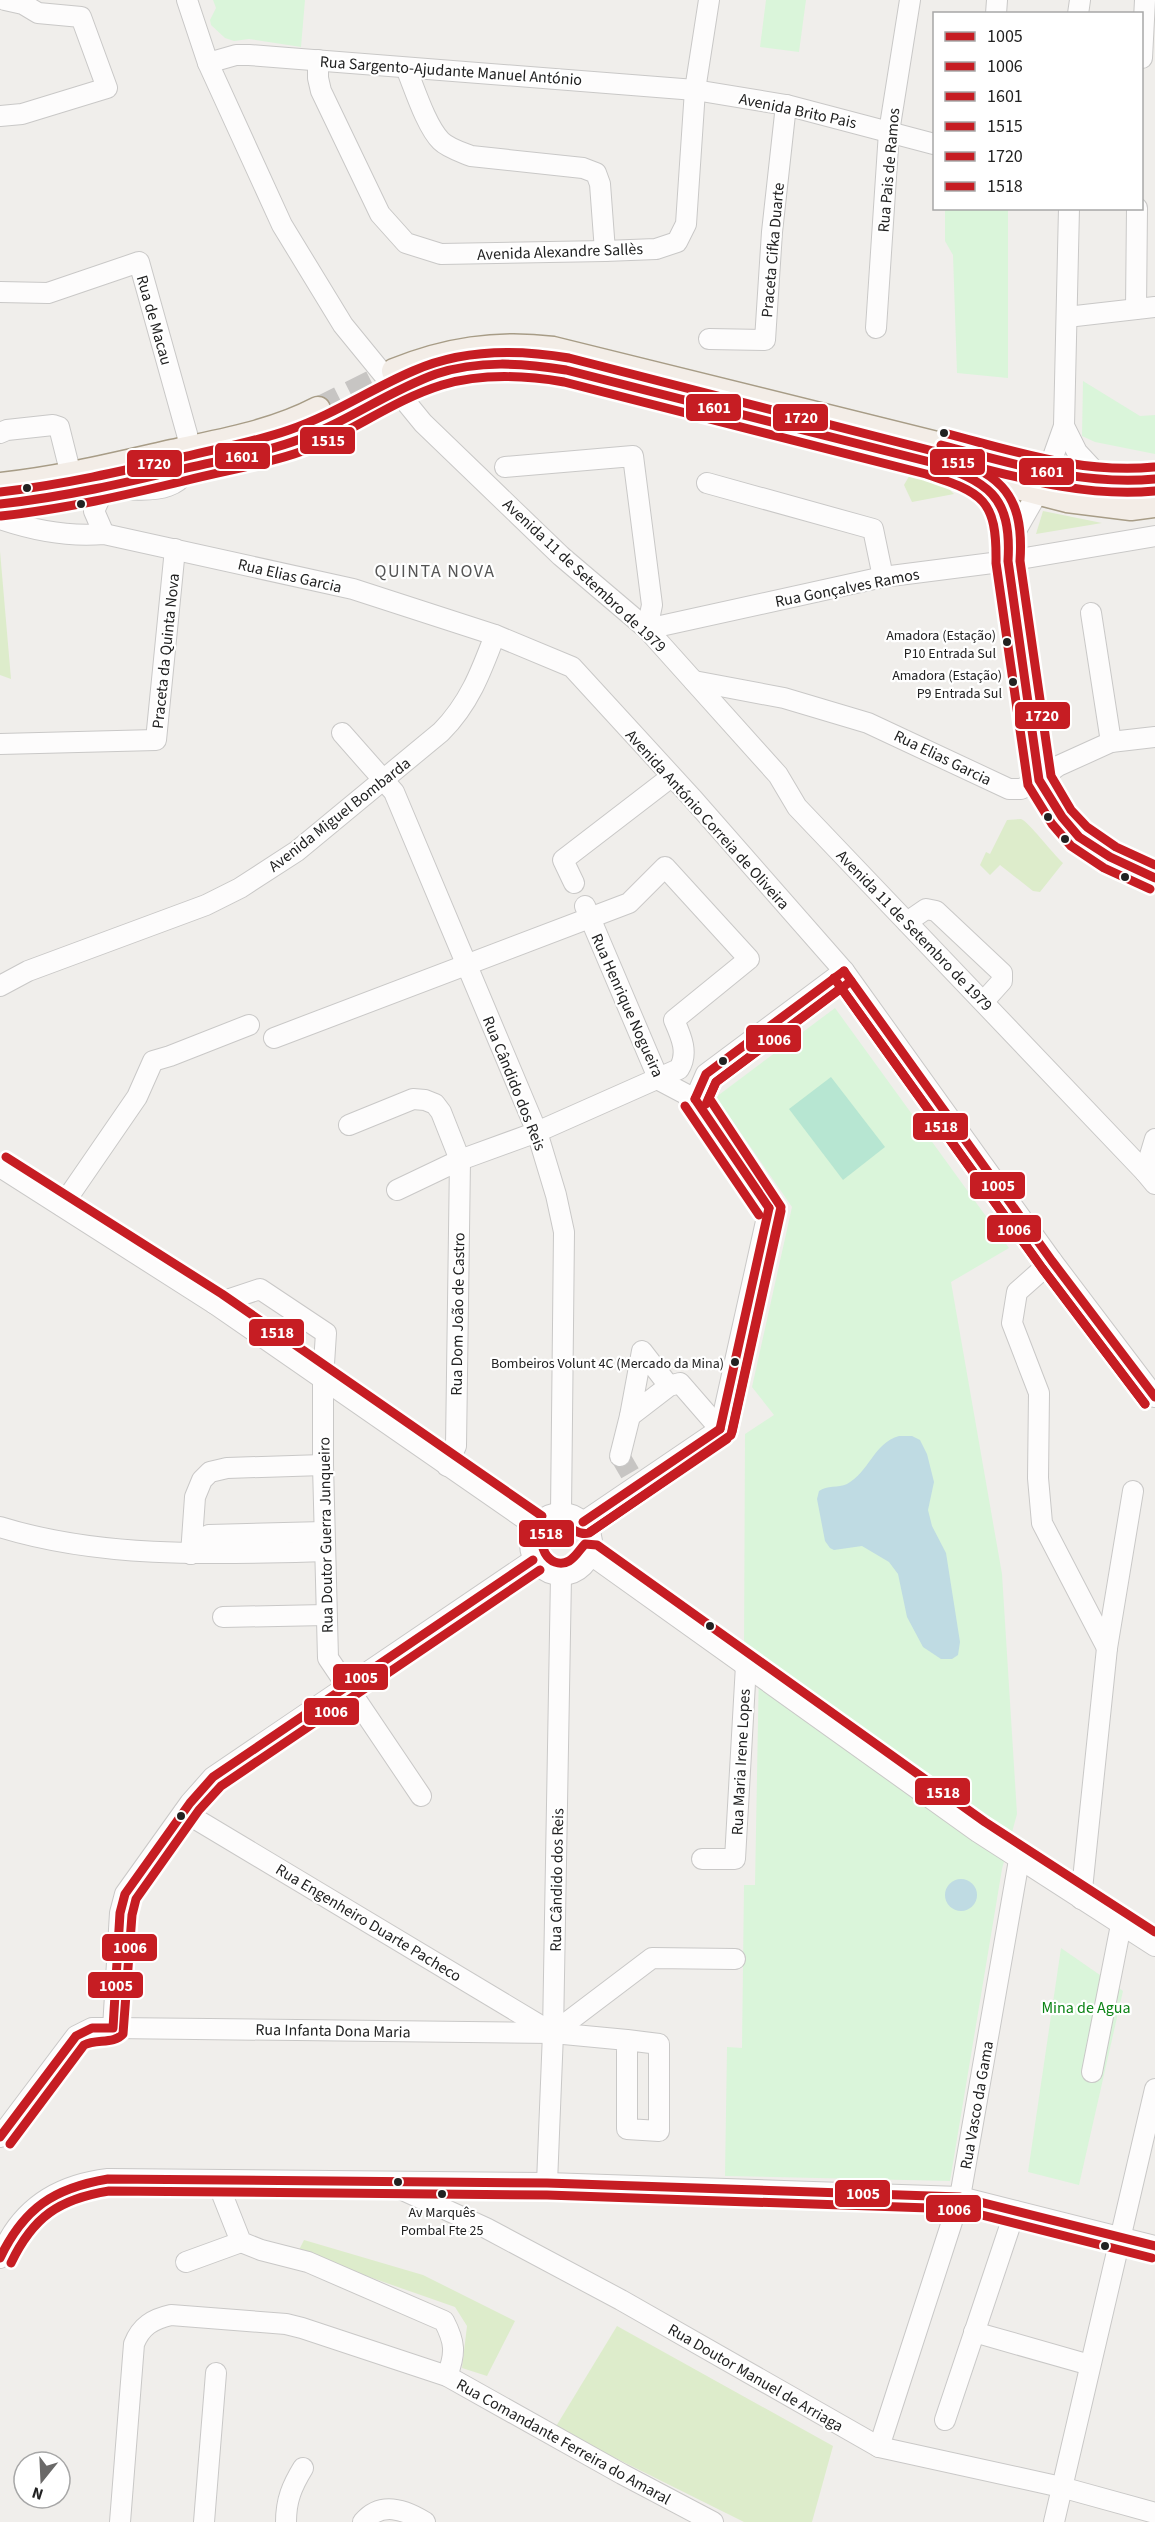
<svg xmlns="http://www.w3.org/2000/svg" width="1155" height="2522" font-family="'Source Sans 3',sans-serif">
  <rect width="100%" height="100%" fill="#f0eeeb"/>
  <!-- grass -->
  <g fill="#ddeccb">
    <path d="M912,471L943,483L954,494L912,502L904,485Z"/>
    <path d="M1043,511L1102,523L1036,534Z"/>
    <path d="M0,551L11,679L0,675Z"/>
    <path d="M1021,819C1028,821 1053,854 1063,863L1040,892L1033,891L1000,865L990,875L980,865L986,852L990,854L1007,820Z"/>
    <path d="M304,2240L423,2275L515,2321L487,2376L462,2368L467,2326L455,2307L298,2252Z"/>
    <path d="M617,2326L833,2446L812,2522H744L555,2428Z"/>
  </g>
  <!-- park -->
  <g fill="#daf5da">
    <path d="M213,0H305L301,47L249,39L234,41L225,38L211,25L210,20L216,8Z"/>
    <path d="M766,0H806L799,52L760,47Z"/>
    <path d="M945,209H1008V378L957,373L953,255L945,241Z"/>
    <path d="M1083,381L1140,416L1155,415V454L1095,442L1082,436Z"/>
    <path d="M835,1008L1009,1248L951,1282L1002,1574L1017,1814L1002,1869L950,2181L725,2176L727,2047L742,2048L744,1885H755L759,1665L744,1655L745,1434L774,1415L752,1387L792,1207L716,1097Z"/>
    <path d="M1061,1948L1123,1991L1079,2185L1028,2172Z"/>
  </g>
  <!-- pitch -->
  <path fill="#b7e6d2" d="M831,1077L885,1147L843,1180L789,1109Z"/>
  <!-- water -->
  <g fill="#bfdbe3">
    <path d="M899,1436H912L920,1440L927,1454L934,1482L928,1510L932,1526L946,1553L960,1642L958,1655L952,1659H941L923,1647L907,1617L898,1574L889,1562L862,1546L834,1550L830,1548L825,1541L817,1499L819,1491C827,1485 838,1488 847,1484C869,1472 874,1443 899,1436Z"/>
    <circle cx="961" cy="1895" r="16"/>
  </g>
  <g fill="none" stroke-linecap="round" stroke-linejoin="round">
    <!-- minor-tunnel -->
    <path stroke="#c7c5c3" stroke-width="20" stroke-dasharray="20 10" stroke-linecap="butt" d="M620,1456L631,1475"/>
    <!-- major-tunnel -->
    <g stroke="#c7c5c3" stroke-width="24" stroke-dasharray="24 12" stroke-linecap="butt">
      <path d="M318,409L394,371"/>
      <path d="M331,426L407,387"/>
    </g>
    <!-- minor casing -->
    <g stroke="#c9c8c7" stroke-width="22">
      <g id="minor">
        <path d="M187,0L208,63L282,225L343,325L423,423L561,556L647,629L778,775L797,807L1145,1172"/>
        <path d="M996,14L997,0"/>
        <path d="M1078,14L1080,0"/>
        <path d="M1142,58L1145,0"/>
        <path d="M318,60V78L321,91L380,214L406,243L441,254L605,251L656,249L677,242L686,224L695,90L709,0"/>
        <path d="M208,63L236,55H249L695,90L786,105L934,144"/>
        <path d="M406,68C414,87 426,126 441,141C448,148 461,152 471,156L583,168L596,173L600,184L605,251"/>
        <path d="M0,116L22,114L107,88L81,17L38,13L23,4L5,0"/>
        <path d="M0,292L48,293L139,262L187,434C201,497 150,492 105,487L94,511L104,534"/>
        <path d="M1136,309L1137,208"/>
        <path d="M1067,317L1155,307"/>
        <path d="M876,328L889,132L910,0"/>
        <path d="M709,339L765,340L772,232L786,105"/>
        <path d="M1064,426L1077,452L1105,482"/>
        <path d="M0,433L7,430L53,425L59,427L71,475"/>
        <path d="M505,467L633,456L652,605L647,629L883,577L1008,561L1155,536"/>
        <path d="M1048,471L1064,426L1069,208"/>
        <path d="M972,479C1005,496 1011,526 1008,561L1039,780C1049,797 1058,813 1070,828C1092,852 1126,865 1155,878"/>
        <path d="M707,483L873,529L883,577"/>
        <path d="M0,519C32,530 70,537 104,534L353,589L495,635L572,667L693,799L844,971L1052,1261L1155,1397"/>
        <path d="M1010,541L1038,492"/>
        <path d="M1091,613L1111,742"/>
        <path d="M694,681L784,698L868,723L1009,789H1021L1039,780L1058,766L1111,742L1155,737"/>
        <path d="M342,733L394,792L537,1132L556,1195L564,1232L561,1513"/>
        <path d="M0,744L156,740L175,549"/>
        <path d="M574,883L563,860L671,777"/>
        <path d="M585,906L659,1080L695,1099L769,1208L720,1429"/>
        <path d="M907,922L926,909L936,911L1002,973V981L984,1001"/>
        <path d="M0,986L28,971L206,905L240,888L297,851L441,732C469,704 481,672 495,635"/>
        <path d="M274,1038L629,903L665,867L749,959L674,1020C681,1036 689,1053 679,1069L537,1132L460,1160L397,1190"/>
        <path d="M695,1099L706,1074L844,971"/>
        <path d="M349,1125L413,1099L425,1100L435,1104L441,1112L460,1160L456,1446L447,1466"/>
        <path d="M1155,1139L1145,1172L1155,1184"/>
        <path d="M0,1167L215,1304L535,1526"/>
        <path d="M62,1206L137,1097L153,1061L170,1056L249,1025"/>
        <path d="M1052,1261L1017,1292L1012,1323L1039,1393L1038,1478L1042,1523L1107,1648"/>
        <path d="M215,1304L260,1289L326,1333L323,1379V1465L328,1658L421,1796"/>
        <path d="M669,1386L630,1416L642,1351L669,1386L680,1383L720,1429"/>
        <path d="M620,1456L630,1416"/>
        <circle cx="561" cy="1544" r="31"/>
        <path d="M583,1522L720,1429"/>
        <path d="M0,1527C103,1559 218,1554 325,1551"/>
        <path d="M191,1554L195,1497L202,1480L210,1472L227,1468L323,1465"/>
        <path d="M191,1554L199,1540L209,1535L324,1532"/>
        <path d="M591,1555L978,1832L1155,1946"/>
        <path d="M223,1617L326,1615"/>
        <path d="M184,1812L551,2032"/>
        <path d="M702,1859H735L746,1665"/>
        <path d="M1081,1899L1107,1648L1133,1491"/>
        <path d="M113,2028L553,2033L627,2040V2129L659,2131V2044L627,2040"/>
        <path d="M553,2033L652,1958L735,1959"/>
        <path d="M1092,2072L1121,1925"/>
        <path d="M0,2137L76,2036L92,2028H113L120,1913L125,1894L190,1803L213,1777L533,1560"/>
        <path d="M221,2181L222,2194L241,2242L261,2250L308,2262L444,2321C455,2342 456,2353 447,2376"/>
        <path d="M387,2183L486,2228L621,2300L879,2447L1061,2487L1155,2513"/>
        <path d="M547,2183L553,2033L561,1576"/>
        <path d="M0,2258C20,2208 57,2185 108,2179L547,2183L960,2197L1155,2246"/>
        <path d="M186,2262L241,2242"/>
        <path d="M974,2332L1090,2365"/>
        <path d="M945,2420L1015,2211"/>
        <path d="M879,2447L960,2197L1019,1860"/>
        <path d="M120,2522L134,2344C141,2326 153,2319 171,2315L286,2324L302,2328L447,2376L622,2474L713,2522"/>
        <path d="M204,2522L216,2373"/>
        <path d="M286,2522C286,2500 292,2486 303,2468"/>
        <path d="M363,2522C381,2501 404,2509 425,2522"/>
        <path d="M1054,2522L1155,2089"/>
      </g>
    </g>
    <!-- major casing -->
    <g stroke="#a79c86" stroke-width="27">
      <g id="major">
        <path d="M394,371C446,350 496,342 553,349L1062,475L1105,482L1155,479"/>
        <path d="M407,387C450,365 495,360 542,366L892,452L956,471L1067,500L1131,508L1155,505"/>
        <path d="M0,485C58,479 115,465 172,452C222,441 272,433 318,409"/>
        <path d="M0,504C64,498 127,483 190,468C238,456 286,447 331,426"/>
      </g>
    </g>
    <!-- minor -->
    <use href="#minor" stroke="#fdfcfc" stroke-width="20"/>
    <!-- major -->
    <use href="#major" stroke="#f3ede7" stroke-width="24"/>
    <!-- bus-1 casing -->
    <g stroke="#fff" stroke-width="14">
      <g id="bus-1">
        <path d="M844,971L1052,1261L1155,1397"/>
        <path d="M695,1099L706,1074L844,971"/>
        <path d="M695,1099L769,1208"/>
        <path d="M720,1429L769,1208"/>
        <path d="M583,1522L720,1429"/>
        <path d="M0,2137L76,2036L92,2028H113L120,1913L125,1894L190,1803L213,1777L533,1560"/>
        <path d="M0,2258C24,2208 54,2188 108,2179L547,2183L960,2197L1155,2246"/>
      </g>
    </g>
    <!-- bus-2 casing -->
    <g stroke="#fff" stroke-width="14">
      <g id="bus-2">
        <path d="M834,978L1042,1268L1145,1404"/>
        <path d="M706,1104L716,1082L851,981"/>
        <path d="M685,1106L759,1215"/>
        <path d="M732,1432L781,1211"/>
        <path d="M590,1532L727,1439"/>
        <path d="M10,2144L84,2045C97,2039 114,2044 123,2034L132,1915L136,1899L199,1810L221,1786L540,1570"/>
        <path d="M11,2263C33,2217 59,2199 109,2191L547,2195L958,2209L1152,2258"/>
      </g>
    </g>
    <!-- bus-3 casing -->
    <g stroke="#fff" stroke-width="14">
      <g id="bus-3">
        <path d="M941,445C1012,463 1081,486 1155,479"/>
        <path d="M0,504C64,497 125,483 187,468C222,460 258,454 292,442C343,425 386,392 436,374C478,360 523,363 566,370L930,462C987,482 1012,494 1008,561L1039,780L1062,817L1079,837L1110,857L1155,878"/>
      </g>
    </g>
    <!-- bus-4 casing -->
    <g stroke="#fff" stroke-width="14">
      <g id="bus-4">
        <path d="M938,457C1010,475 1080,498 1155,491"/>
        <path d="M1,516C65,509 126,495 188,480C224,471 260,465 294,454C346,437 390,401 442,385C482,373 523,375 564,382L926,474C983,493 997,499 996,563L1028,785L1052,824L1071,846L1104,868L1150,889"/>
      </g>
    </g>
    <!-- bus-5 casing -->
    <g stroke="#fff" stroke-width="14">
      <g id="bus-5">
        <path d="M944,433C1014,451 1081,474 1154,467"/>
        <path d="M0,492C62,485 123,471 183,457C219,448 255,442 289,430C333,415 371,389 413,371C462,349 516,349 569,358L933,451C995,472 1025,488 1020,561L1051,776L1071,810L1087,827L1116,847L1155,865"/>
      </g>
    </g>
    <!-- bus-6 casing -->
    <g stroke="#fff" stroke-width="14">
      <g id="bus-6">
        <path d="M6,1157L222,1294L542,1516"/>
        <path d="M1145,1404L1042,1268L841,988L716,1082L709,1098L781,1207L731,1435L589,1533C576,1537 567,1520 554,1527C529,1540 550,1572 569,1561C576,1557 580,1549 585,1544L597,1545L985,1822L1155,1932"/>
      </g>
    </g>
    <!-- bus-1 -->
    <use href="#bus-1" stroke="#c61d23" stroke-width="9"/>
    <!-- bus-2 -->
    <use href="#bus-2" stroke="#c61d23" stroke-width="9"/>
    <!-- bus-3 -->
    <use href="#bus-3" stroke="#c61d23" stroke-width="9"/>
    <!-- bus-4 -->
    <use href="#bus-4" stroke="#c61d23" stroke-width="9"/>
    <!-- bus-5 -->
    <use href="#bus-5" stroke="#c61d23" stroke-width="9"/>
    <!-- bus-6 -->
    <use href="#bus-6" stroke="#c61d23" stroke-width="9"/>
  </g>
  <!-- markers -->
  <g fill="#222" stroke="#fff" stroke-width="2">
    <circle cx="944" cy="433" r="5"/>
    <circle cx="27" cy="488" r="5"/>
    <circle cx="81" cy="504" r="5"/>
    <circle cx="1007" cy="642" r="5"/>
    <circle cx="1013" cy="682" r="5"/>
    <circle cx="1048" cy="817" r="5"/>
    <circle cx="1065" cy="839" r="5"/>
    <circle cx="1125" cy="877" r="5"/>
    <circle cx="723" cy="1061" r="5"/>
    <circle cx="735" cy="1362" r="5"/>
    <circle cx="710" cy="1626" r="5"/>
    <circle cx="181" cy="1816" r="5"/>
    <circle cx="398" cy="2182" r="5"/>
    <circle cx="442" cy="2194" r="5"/>
    <circle cx="1105" cy="2246" r="5"/>
  </g>
  <g text-anchor="middle" stroke-width="4.5" stroke-linejoin="round" paint-order="stroke">
    <!-- bus labels -->
    <g font-size="14" fill="#222" stroke="#fff" text-anchor="end">
      <text x="996" y="640">Amadora (Estação)<tspan x="996" dy="18">P10 Entrada Sul</tspan></text>
      <text x="1002" y="680">Amadora (Estação)<tspan x="1002" dy="18">P9 Entrada Sul</tspan></text>
      <text x="724" y="1368">Bombeiros Volunt 4C (Mercado da Mina)</text>
      <text x="442" y="2217" text-anchor="middle">Av Marquês<tspan x="442" dy="18">Pombal Fte 25</tspan></text>
    </g>
    <!-- street labels -->
    <g font-size="16" fill="#222" stroke="#fff">
      <text transform="translate(451 70) rotate(4)" y="6">Rua Sargento-Ajudante Manuel António</text>
      <text transform="translate(798 110) rotate(12)" y="6">Avenida Brito Pais</text>
      <text transform="translate(888 170) rotate(-85)" y="6">Rua Pais de Ramos</text>
      <text transform="translate(772 250) rotate(-85)" y="6">Praceta Cifka Duarte</text>
      <text transform="translate(560 251) rotate(-2)" y="6">Avenida Alexandre Sallès</text>
      <text transform="translate(155 320) rotate(74)" y="6">Rua de Macau</text>
      <text transform="translate(290 575) rotate(13)" y="6">Rua Elias Garcia</text>
      <text transform="translate(585 575) rotate(43)" y="6">Avenida 11 de Setembro de 1979</text>
      <text transform="translate(847 587) rotate(-11)" y="6">Rua Gonçalves Ramos</text>
      <text transform="translate(165 651) rotate(-84)" y="6">Praceta da Quinta Nova</text>
      <text transform="translate(943 757) rotate(26)" y="6">Rua Elias Garcia</text>
      <text transform="translate(339 814) rotate(-38)" y="6">Avenida Miguel Bombarda</text>
      <text transform="translate(708 819) rotate(48)" y="6">Avenida António Correia de Oliveira</text>
      <text transform="translate(915 930) rotate(46)" y="6">Avenida 11 de Setembro de 1979</text>
      <text transform="translate(628 1005) rotate(66)" y="6">Rua Henrique Nogueira</text>
      <text transform="translate(515 1083) rotate(68)" y="6">Rua Cândido dos Reis</text>
      <text transform="translate(457 1314) rotate(-89)" y="6">Rua Dom João de Castro</text>
      <text transform="translate(325 1535) rotate(-91)" y="6">Rua Doutor Guerra Junqueiro</text>
      <text transform="translate(740 1762) rotate(-87)" y="6">Rua Maria Irene Lopes</text>
      <text transform="translate(556 1880) rotate(-89)" y="6">Rua Cândido dos Reis</text>
      <text transform="translate(369 1922) rotate(31)" y="6">Rua Engenheiro Duarte Pacheco</text>
      <text transform="translate(333 2030) rotate(1)" y="6">Rua Infanta Dona Maria</text>
      <text transform="translate(976 2105) rotate(-80)" y="6">Rua Vasco da Gama</text>
      <text transform="translate(756 2377) rotate(30)" y="6">Rua Doutor Manuel de Arriaga</text>
      <text transform="translate(564 2441) rotate(29)" y="6">Rua Comandante Ferreira do Amaral</text>
    </g>
    <!-- park labels -->
    <g font-size="16" fill="#0c8416" stroke="#fff">
      <text x="1086" y="2013">Mina de Agua</text>
    </g>
    <!-- neighbourhood labels -->
    <g font-size="18" letter-spacing="1.5" fill="#555" stroke="#fff">
      <text x="435" y="577">QUINTA NOVA</text>
    </g>
  </g>
  <g stroke="#fff" stroke-width="2">
    <rect x="685" y="393" width="57" height="29" rx="6" fill="#c61d23"/>
    <rect x="772" y="403" width="57" height="29" rx="6" fill="#c61d23"/>
    <rect x="299" y="426" width="57" height="29" rx="6" fill="#c61d23"/>
    <rect x="214" y="442" width="57" height="28" rx="6" fill="#c61d23"/>
    <rect x="929" y="448" width="57" height="28" rx="6" fill="#c61d23"/>
    <rect x="126" y="449" width="57" height="29" rx="6" fill="#c61d23"/>
    <rect x="1018" y="457" width="57" height="29" rx="6" fill="#c61d23"/>
    <rect x="1014" y="701" width="57" height="29" rx="6" fill="#c61d23"/>
    <rect x="745" y="1024" width="57" height="29" rx="6" fill="#c61d23"/>
    <rect x="912" y="1112" width="57" height="29" rx="6" fill="#c61d23"/>
    <rect x="969" y="1171" width="57" height="29" rx="6" fill="#c61d23"/>
    <rect x="986" y="1214" width="56" height="29" rx="6" fill="#c61d23"/>
    <rect x="248" y="1318" width="57" height="29" rx="6" fill="#c61d23"/>
    <rect x="518" y="1519" width="57" height="29" rx="6" fill="#c61d23"/>
    <rect x="332" y="1663" width="57" height="28" rx="6" fill="#c61d23"/>
    <rect x="303" y="1697" width="57" height="29" rx="6" fill="#c61d23"/>
    <rect x="914" y="1777" width="57" height="29" rx="6" fill="#c61d23"/>
    <rect x="101" y="1933" width="57" height="29" rx="6" fill="#c61d23"/>
    <rect x="87" y="1971" width="57" height="28" rx="6" fill="#c61d23"/>
    <rect x="834" y="2179" width="57" height="29" rx="6" fill="#c61d23"/>
    <rect x="925" y="2194" width="57" height="29" rx="6" fill="#c61d23"/>
  </g>
  <g font-size="16" text-anchor="middle" font-weight="bold" fill="#fff">
    <text x="714" y="413">1601</text>
    <text x="801" y="423">1720</text>
    <text x="328" y="446">1515</text>
    <text x="242" y="462">1601</text>
    <text x="958" y="468">1515</text>
    <text x="154" y="469">1720</text>
    <text x="1047" y="477">1601</text>
    <text x="1042" y="721">1720</text>
    <text x="774" y="1045">1006</text>
    <text x="941" y="1132">1518</text>
    <text x="998" y="1191">1005</text>
    <text x="1014" y="1235">1006</text>
    <text x="277" y="1338">1518</text>
    <text x="546" y="1539">1518</text>
    <text x="361" y="1683">1005</text>
    <text x="331" y="1717">1006</text>
    <text x="943" y="1798">1518</text>
    <text x="130" y="1953">1006</text>
    <text x="116" y="1991">1005</text>
    <text x="863" y="2199">1005</text>
    <text x="954" y="2215">1006</text>
  </g>
  <!-- legend -->
  <rect x="933" y="12" width="210" height="198" fill="#ffffff" stroke="#a7a7a7" stroke-width="1.5"/>
  <rect x="945" y="32" width="30" height="9" fill="#c61d23" stroke="#a7a7a7" stroke-width="1.5"/>
  <text x="987" y="42" font-size="18" fill="#222222">1005</text>
  <rect x="945" y="62" width="30" height="9" fill="#c61d23" stroke="#a7a7a7" stroke-width="1.5"/>
  <text x="987" y="72" font-size="18" fill="#222222">1006</text>
  <rect x="945" y="92" width="30" height="9" fill="#c61d23" stroke="#a7a7a7" stroke-width="1.5"/>
  <text x="987" y="102" font-size="18" fill="#222222">1601</text>
  <rect x="945" y="122" width="30" height="9" fill="#c61d23" stroke="#a7a7a7" stroke-width="1.5"/>
  <text x="987" y="132" font-size="18" fill="#222222">1515</text>
  <rect x="945" y="152" width="30" height="9" fill="#c61d23" stroke="#a7a7a7" stroke-width="1.5"/>
  <text x="987" y="162" font-size="18" fill="#222222">1720</text>
  <rect x="945" y="182" width="30" height="9" fill="#c61d23" stroke="#a7a7a7" stroke-width="1.5"/>
  <text x="987" y="192" font-size="18" fill="#222222">1518</text>
  <!-- north arrow -->
  <g transform="translate(42 2480) rotate(198)"><circle r="28" fill="#ffffff" stroke="#a7a7a7" stroke-width="1.5"/>
  <path d="M0-4.5L10 22L0 15L-10 22Z" fill="#6a6968"/>
  <text y="-9" font-size="16" font-weight="bold" text-anchor="middle" fill="#222222">N</text>
  </g>
</svg>
